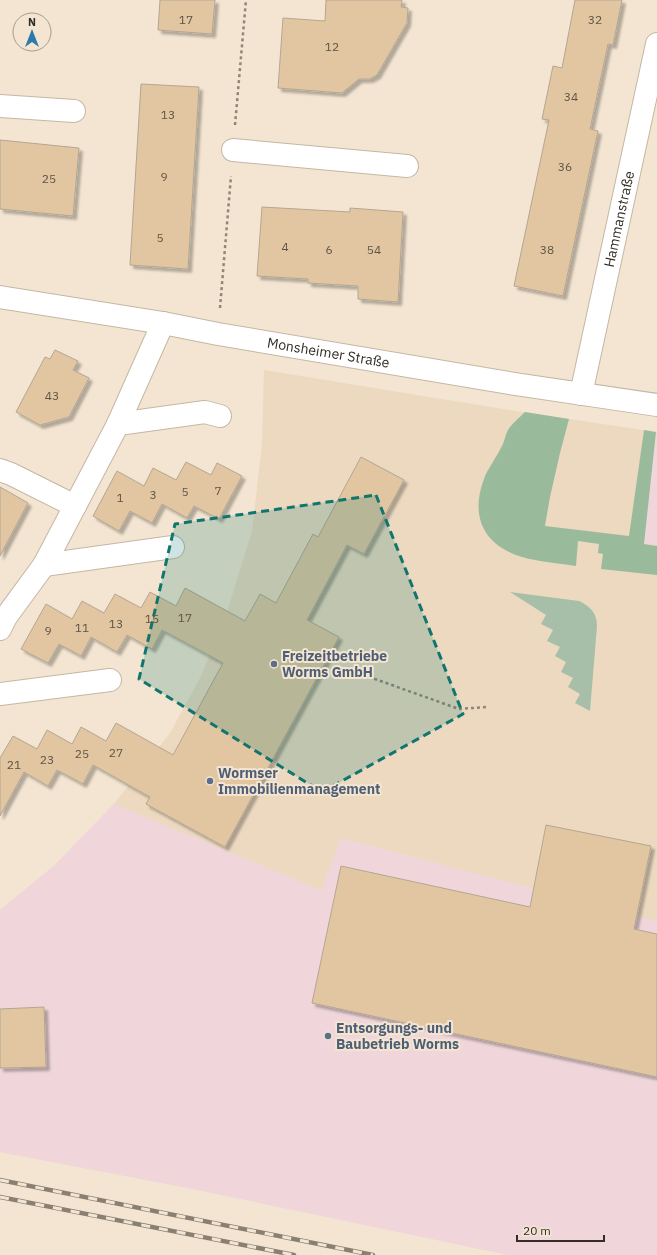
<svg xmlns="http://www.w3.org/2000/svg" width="657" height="1255" font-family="'IBM Plex Sans',sans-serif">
  <defs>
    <filter id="shadow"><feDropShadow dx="3.5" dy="3.5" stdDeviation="1" flood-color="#0004"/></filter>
  </defs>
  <rect width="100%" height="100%" fill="#f3e5d1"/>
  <!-- built -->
  <path fill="#ecd9c0" d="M264,370L503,409L656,432L644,545L657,558V1255L178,1186L0,1152V910L55,865L114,804L170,733L201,676L226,615L252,531L262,445Z"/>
  <!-- industrial -->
  <g fill="#f0d6da">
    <path d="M656,432H657V546L644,545Z"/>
    <path d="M114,804L321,890L341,838L657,921V1255H508L178,1186L0,1152V910L55,865Z"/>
  </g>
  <!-- green -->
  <path fill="#a7bfa8" d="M510,592L579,601C590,606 597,613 597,626L590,711L575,703L580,694L568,687L573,678L561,672L566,662L555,656L560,647L547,641L553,630L541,624L546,615Z"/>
  <!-- forest -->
  <path fill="#9abb9b" d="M525,412L569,419L560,453L550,497L545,526L629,536L644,430L656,432L644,544L657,546V575L601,569L603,554L598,553L599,544L578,541L576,566C558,563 539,562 522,557C483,545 470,516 484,479C486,472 491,466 494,460C497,455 500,450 503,444C505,439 506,432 510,427C514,422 520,417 525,412Z"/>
  <!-- building -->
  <g fill="#e1c6a1" stroke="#b3a693" filter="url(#shadow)">
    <path d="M160,0H215L212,34L158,30Z"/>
    <path d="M326,0H402L401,7L408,8L407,23L377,75L370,79H359L342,93L278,88L283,18L325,21Z"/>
    <path d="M575,0H622L613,45L608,44L590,129L598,131L563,296L514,286L549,120L542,119L553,66L562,68Z"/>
    <path d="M141,84L199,87L188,269L130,265Z"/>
    <path d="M0,140L79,148L73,216L0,209Z"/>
    <path d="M262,207L350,212V208L403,212L398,302L358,299V286L308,283V279L257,276Z"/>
    <path d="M55,350L78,361L73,370L89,378L69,417L40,425L16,412L45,357L50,359Z"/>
    <path d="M361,457L404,480L364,554L347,545L307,620L339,637L225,847L146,804L150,797L93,765L83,784L57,770L48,786L24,772L0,816V758L13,736L37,749L47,730L72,744L81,727L106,741L116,723L173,755L223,663L162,630L152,649L127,635L117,652L91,637L81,656L59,644L48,663L21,649L46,604L72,619L82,601L104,613L115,594L141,608L150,592L176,606L185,588L245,621L260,594L276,603L313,534L318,537Z"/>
    <path d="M186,462L211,475L217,463L242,476L219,519L194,506L187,518L162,504L152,523L130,511L119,531L93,516L117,471L144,486L153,468L176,480Z"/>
    <path d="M0,487L28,503L0,556Z"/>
    <path d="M546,825L651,846L634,929L657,934V1077L312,1003L341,866L530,907Z"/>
    <path d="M44,1007L46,1067L0,1068V1009Z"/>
  </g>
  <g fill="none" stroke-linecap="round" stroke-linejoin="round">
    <!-- street casing -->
    <g stroke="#c4b7a4" stroke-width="24">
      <g id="street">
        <path d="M0,106L74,111"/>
        <path d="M233,150L407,166"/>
        <path id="s1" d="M0,297L163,323L218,334L515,384L657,405"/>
        <path id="s2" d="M581,394L657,44"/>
        <path d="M118,424L205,412L220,416"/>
        <path d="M0,470L11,474L75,506"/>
        <path d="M44,565L173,547"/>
        <path d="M0,629L6,617L44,565L118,424L163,323"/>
        <path d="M0,694L110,680"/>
      </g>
    </g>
    <!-- path -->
    <g stroke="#908678" stroke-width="2.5" stroke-dasharray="3 3" stroke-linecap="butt">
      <path d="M235,125L246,0"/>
      <path d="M220,308L231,176"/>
      <path d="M358,671L375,679L459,709L486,707"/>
    </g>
    <!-- street -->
    <use href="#street" stroke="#fff" stroke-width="22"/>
    <!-- rail casing -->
    <g stroke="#898073" stroke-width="4.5">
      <g id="rail">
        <path d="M0,1180L373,1255"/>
        <path d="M0,1197L294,1255"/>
      </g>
    </g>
    <!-- rail -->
    <use href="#rail" stroke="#f3e5d1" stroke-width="3" stroke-dasharray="9" stroke-linecap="butt"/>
  </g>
  <!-- marked area -->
  <path fill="#0f766e" fill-opacity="0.2" stroke="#0f766e" stroke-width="3" stroke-dasharray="8 5" stroke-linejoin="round" d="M376,495L463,714L322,792L139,679L175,524Z"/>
  <!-- markers -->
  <g fill="#5c6f8a" stroke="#f3e5d1" stroke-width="1.5">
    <circle cx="274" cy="664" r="4"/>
    <circle cx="210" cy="781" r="4"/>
    <circle cx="328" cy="1036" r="4"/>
  </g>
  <g text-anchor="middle" stroke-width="4" stroke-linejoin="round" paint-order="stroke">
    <!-- number labels -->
    <g font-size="12" fill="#5e5345">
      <text x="186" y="24">17</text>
      <text x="595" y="24">32</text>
      <text x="332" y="51">12</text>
      <text x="571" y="101">34</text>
      <text x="168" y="119">13</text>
      <text x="565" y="171">36</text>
      <text x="164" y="181">9</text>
      <text x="49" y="183">25</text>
      <text x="160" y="242">5</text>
      <text x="285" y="251">4</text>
      <text x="329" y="254">6</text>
      <text x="374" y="254">54</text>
      <text x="547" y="254">38</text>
      <text x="52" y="400">43</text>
      <text x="218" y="495">7</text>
      <text x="185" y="496">5</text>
      <text x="153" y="499">3</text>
      <text x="120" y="502">1</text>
      <text x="185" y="622">17</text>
      <text x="152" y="623">15</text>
      <text x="116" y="628">13</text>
      <text x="82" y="632">11</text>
      <text x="48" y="635">9</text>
      <text x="116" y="757">27</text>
      <text x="82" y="758">25</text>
      <text x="47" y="764">23</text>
      <text x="14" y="769">21</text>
    </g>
    <!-- street labels -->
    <g font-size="14" fill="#332d26" stroke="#f3e5d1">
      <text dy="5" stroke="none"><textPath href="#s2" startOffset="179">Hammanstraße</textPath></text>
      <text dy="5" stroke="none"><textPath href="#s1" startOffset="333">Monsheimer Straße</textPath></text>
    </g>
    <!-- service labels -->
    <g font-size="14" font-weight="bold" fill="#4e5e75" stroke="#f3e5d1" text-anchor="start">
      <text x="282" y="661">Freizeitbetriebe<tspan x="282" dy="16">Worms GmbH</tspan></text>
      <text x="218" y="778">Wormser<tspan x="218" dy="16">Immobilienmanagement</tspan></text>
      <text x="336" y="1033">Entsorgungs- und<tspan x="336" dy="16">Baubetrieb Worms</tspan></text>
    </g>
  </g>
  <!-- north arrow -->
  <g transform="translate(32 32)"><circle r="19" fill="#f3e5d1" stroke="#a69b8d"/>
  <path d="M0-3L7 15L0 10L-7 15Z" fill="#2b7aac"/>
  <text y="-6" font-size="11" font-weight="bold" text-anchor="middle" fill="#332d26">N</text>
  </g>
  <!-- scale -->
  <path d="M517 1235v6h87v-6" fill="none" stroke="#332d26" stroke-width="2"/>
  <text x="523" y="1235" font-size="12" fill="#332d26" stroke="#f3e5d1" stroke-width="3" paint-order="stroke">20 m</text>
</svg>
